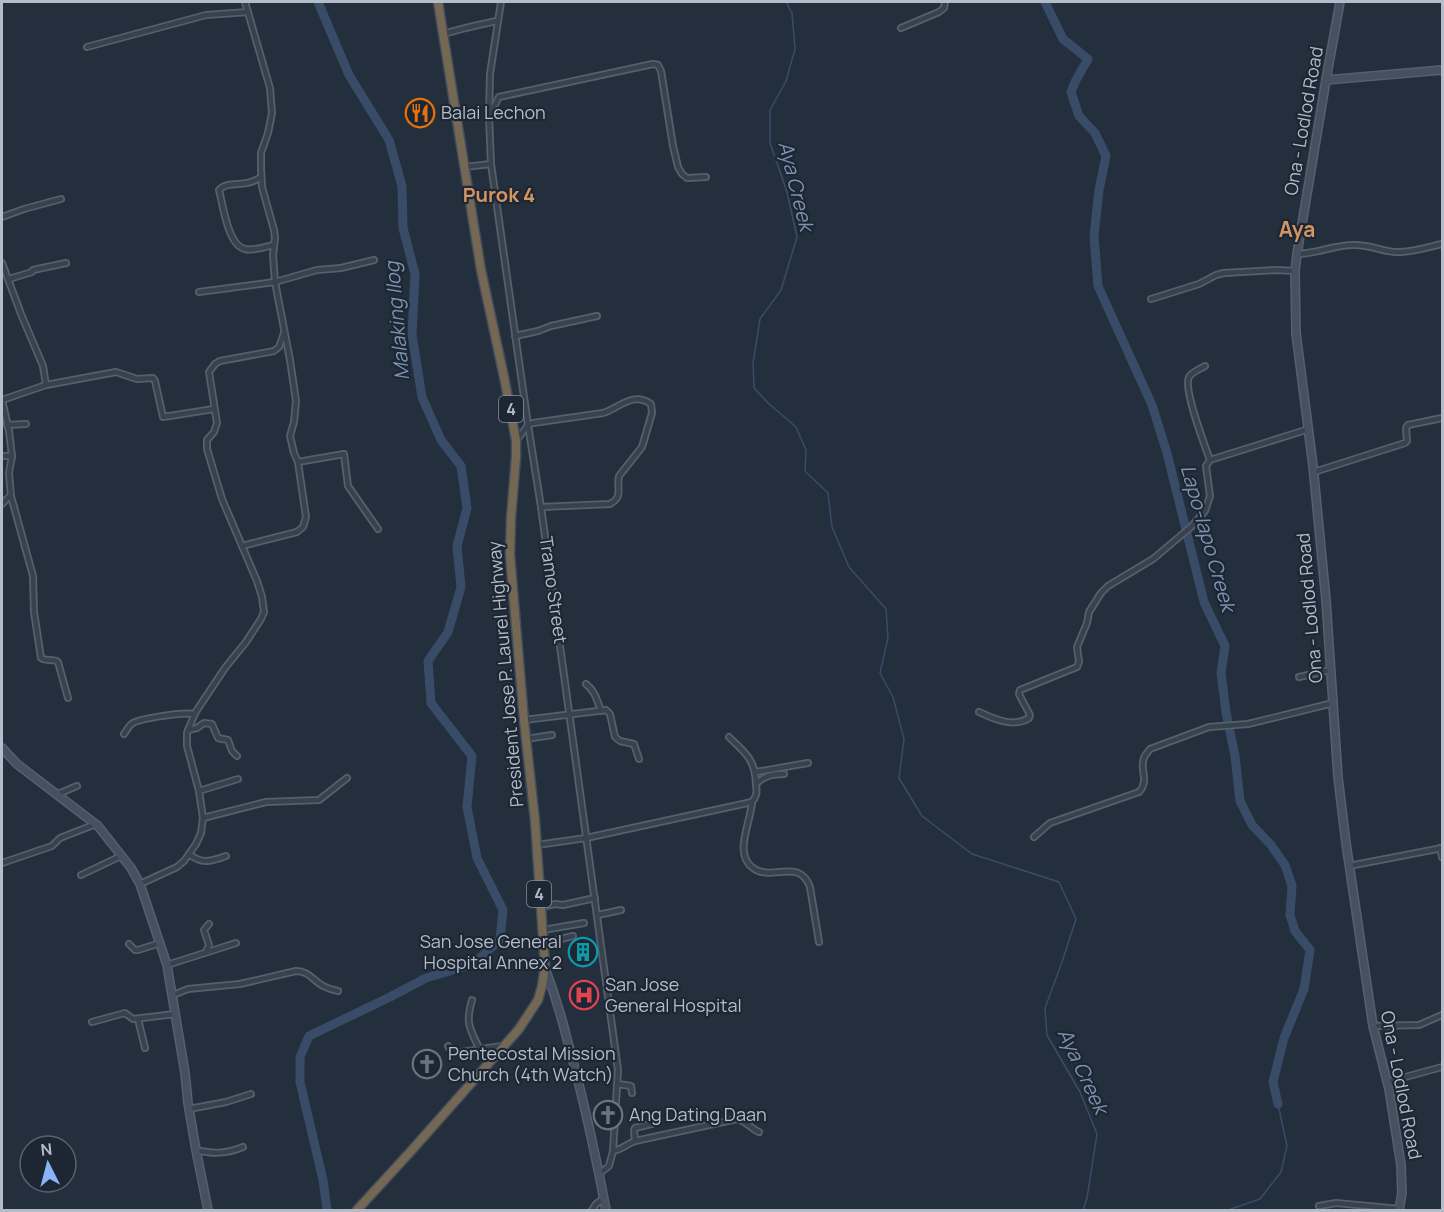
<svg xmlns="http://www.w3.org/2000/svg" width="1444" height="1212" font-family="Manrope,sans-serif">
  <rect width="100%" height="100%" fill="#242f3e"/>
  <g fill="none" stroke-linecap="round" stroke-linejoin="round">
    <!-- stream -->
    <g stroke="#394c67" stroke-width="1.5">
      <path d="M786,2L792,13L795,49L786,81L770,110V143L787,192L797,237L781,290L760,319L753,363L754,388L768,403L796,427L806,450L805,471L828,493L832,527L849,567L886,609L888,638L880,673L893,697L904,739L899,778L922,816L972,854L1059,882L1076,919L1062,962L1045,1008L1047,1035L1080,1092L1097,1134L1087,1198L1083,1210"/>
      <path d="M1228,1210L1260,1199L1281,1172L1287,1146L1278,1104"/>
    </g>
    <!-- river -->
    <g stroke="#394c67" stroke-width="9">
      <path d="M318,2L349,75L389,140L402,186L403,228L415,274L412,335L422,397L441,440L461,466L467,508L457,546L461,587L448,632L428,661L431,703L472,756L467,807L477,858L503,910L500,940L473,964L426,978L390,997L309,1036L300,1057V1082L323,1180L327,1210"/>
      <path d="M1045,2L1063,39L1088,59L1076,80L1071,92L1079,116L1095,133L1106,156L1099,190L1094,236L1098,286L1152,405L1167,453L1204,602L1225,646L1221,673L1226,712L1235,756L1240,801L1252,825L1271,845L1285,865L1292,886L1290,915L1295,931L1310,950L1304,989L1284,1038L1273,1082L1278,1104"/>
    </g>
    <!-- street casing -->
    <g stroke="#565f6c" stroke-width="8">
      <g id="street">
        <path d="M501,2L490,74L489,117L491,164L528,425L541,507L618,1070L613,1151L609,1166L599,1174"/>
        <path d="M901,28L939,12L944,8L945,2"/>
        <path d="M443,34C461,29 479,24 498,21"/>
        <path d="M87,47L206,15L248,12"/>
        <path d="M490,114L499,97L653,64L658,65L661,71L673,146L678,167L682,174L687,178L706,177"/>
        <path d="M464,167L491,164"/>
        <path d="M261,177C257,180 252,182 247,183C237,185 227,182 219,190C223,205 228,246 245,249C253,251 265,247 273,245"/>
        <path d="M2,217L24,209L61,199"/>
        <path d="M1297,254C1316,254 1334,245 1353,245C1368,244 1381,251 1395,252C1411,253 1428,247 1442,244"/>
        <path d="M2,263L21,314L43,366L46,385"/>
        <path d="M9,279L32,272L33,270L66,263"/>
        <path d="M199,292L275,282L317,270L341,268L374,260"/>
        <path d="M1151,299L1199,284L1216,275L1224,273L1277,270L1295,271"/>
        <path d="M515,336L538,331L551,326L597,316"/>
        <path d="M1205,366C1200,369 1192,372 1189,377C1183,389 1205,446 1210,460"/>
        <path d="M7,425L26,424"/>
        <path d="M517,440L528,425L533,423L603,413C619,408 633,391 651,404L652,413L642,447L619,476C616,489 624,496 610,504L541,507"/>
        <path d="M2,456H12"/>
        <path d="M298,462L344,454L348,486L378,529"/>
        <path d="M1314,472L1405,443L1407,441L1406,428L1408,425L1442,418"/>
        <path d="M2,504L10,496"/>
        <path d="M242,546L297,532L303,527L306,517L298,462L294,453L290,436L294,422L296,401L290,360L275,282L273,255L275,238L274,230L262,187L261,169V153L268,133L272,113L271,101L270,88L245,2"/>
        <path d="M1299,677L1331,670"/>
        <path d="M586,684C595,691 597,700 601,711"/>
        <path d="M68,698L58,662C53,658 47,662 41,658L34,612L33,576L11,496L9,473L12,456L9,431L2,400L46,385L116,372L137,379L153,378L155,381L163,417L214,409"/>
        <path d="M979,712C994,719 1013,728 1029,718L1030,715L1019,694L1020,690L1077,667L1079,662L1077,647L1087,623L1089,612L1101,593L1108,586L1153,559L1191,527L1205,511L1210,496L1206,466L1210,460L1309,429"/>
        <path d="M524,720L606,710L610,714L615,737L620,741L634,744L639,759"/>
        <path d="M188,730L197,728L204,723L212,724L218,738L228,740L232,751L237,756"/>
        <path d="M124,734C127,730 129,725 133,723C142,718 184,712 195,714"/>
        <path d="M526,739L552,735"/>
        <path d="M756,772L808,763"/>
        <path d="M756,784C764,776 772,774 784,774"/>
        <path d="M199,791L238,779"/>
        <path d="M58,794L77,786"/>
        <path d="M752,802C751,822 733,854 753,868C772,882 799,857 810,887L819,942"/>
        <path d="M203,818L266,802L319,800L347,778"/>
        <path d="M1034,837L1050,823L1139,792C1150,780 1139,770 1144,758C1144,756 1149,751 1150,749L1209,727L1248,724L1333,703"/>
        <path d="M537,845L586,838L752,802C757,796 757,792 756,784C755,759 746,754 729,737"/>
        <path d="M1440,848L1442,857"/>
        <path d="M189,854C202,865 212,861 226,856"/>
        <path d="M2,863L52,846L60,838L96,824"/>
        <path d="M1349,866L1442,848"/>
        <path d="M81,875L121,856"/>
        <path d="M140,884L177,867L184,861L196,844L201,833L203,818L199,791L187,746V733L195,713L225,668L246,642L261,619L264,612L262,597L257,581L222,499L207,449V440L214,432L217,423L209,372L215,364L220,361L274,351L279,347L284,333"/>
        <path d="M540,907L556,904L563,905L595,898"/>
        <path d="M598,915L621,910"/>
        <path d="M543,930L584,923"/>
        <path d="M544,943L573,936"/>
        <path d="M129,944L135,950H138L160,943"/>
        <path d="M206,952L209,945L204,930L209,924"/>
        <path d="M167,965L236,943"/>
        <path d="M173,995L188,989L240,984L296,971C308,971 313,980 323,986C327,988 333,990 338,991"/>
        <path d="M472,1000C465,1024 470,1029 480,1050"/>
        <path d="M138,1019L145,1048"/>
        <path d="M92,1022L125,1013L133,1019L175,1014"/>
        <path d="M1373,1026L1419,1025L1442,1015"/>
        <path d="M448,1046L452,1052L455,1053L502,1046"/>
        <path d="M1387,1082L1442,1067"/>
        <path d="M618,1084L631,1086L632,1093"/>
        <path d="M189,1109L226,1102L251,1094"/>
        <path d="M635,1141L634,1130L635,1128L655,1123"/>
        <path d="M196,1150C213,1154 226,1154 243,1147"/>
        <path d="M613,1151C621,1150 627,1144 635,1141L737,1119C745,1120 751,1129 759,1132"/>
        <path d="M1319,1206L1336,1203L1400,1209"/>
        <path d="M592,1210L596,1204L604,1198"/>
      </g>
    </g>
    <!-- secondary casing -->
    <g stroke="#565f6c" stroke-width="10">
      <g id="secondary">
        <path d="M1340,2L1326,80L1297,254L1295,271L1296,333L1313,466L1326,600L1338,777L1346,843L1373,1026L1389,1089L1401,1165L1402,1193L1399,1210"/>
        <path d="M1326,80L1442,70"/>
        <path d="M2,748L17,764L98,826L131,868L140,884L167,965L185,1073L188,1103L196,1150L208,1210"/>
        <path d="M545,968C554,992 561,1015 567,1039C583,1096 595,1152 606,1210"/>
      </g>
    </g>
    <!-- highway casing -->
    <g stroke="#434c59" stroke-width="11">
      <path id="highway" d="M357,1210L412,1150L519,1029L538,1000L542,986L545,966L535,821L524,720L510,555L511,518L516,457V440L504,377L481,270L438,2"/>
    </g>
    <!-- street -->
    <use href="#street" stroke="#38414e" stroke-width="4.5"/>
    <!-- secondary -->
    <use href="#secondary" stroke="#465061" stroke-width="7"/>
    <!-- highway -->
    <use href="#highway" stroke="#746855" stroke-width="8"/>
  </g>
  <!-- icons -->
  <defs>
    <g id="restaurant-ring" transform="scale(1.5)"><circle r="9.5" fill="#1d2633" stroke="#e8710a" stroke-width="1.5"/><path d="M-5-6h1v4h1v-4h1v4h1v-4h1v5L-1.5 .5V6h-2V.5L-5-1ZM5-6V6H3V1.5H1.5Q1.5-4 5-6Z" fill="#e8710a"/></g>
    <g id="building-ring" transform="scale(1.5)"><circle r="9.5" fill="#1d2633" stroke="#0f9aa8" stroke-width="1.5"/><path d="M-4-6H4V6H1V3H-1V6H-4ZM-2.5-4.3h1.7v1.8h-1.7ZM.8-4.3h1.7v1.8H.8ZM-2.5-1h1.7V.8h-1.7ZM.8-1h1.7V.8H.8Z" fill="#0f9aa8"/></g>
    <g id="hospital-ring" transform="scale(1.5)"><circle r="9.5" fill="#1d2633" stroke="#e0444e" stroke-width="1.5"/><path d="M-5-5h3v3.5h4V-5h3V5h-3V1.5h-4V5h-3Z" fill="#e0444e"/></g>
    <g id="church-ring" transform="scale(1.5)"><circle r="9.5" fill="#1d2633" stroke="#6b7280" stroke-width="1.5"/><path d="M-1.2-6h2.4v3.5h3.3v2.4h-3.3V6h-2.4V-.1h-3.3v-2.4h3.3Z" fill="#6b7280"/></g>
  </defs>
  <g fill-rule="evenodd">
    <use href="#restaurant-ring" x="420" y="113"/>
    <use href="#building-ring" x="583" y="952"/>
    <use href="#hospital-ring" x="584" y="995"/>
    <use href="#church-ring" x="427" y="1064"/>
    <use href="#church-ring" x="608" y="1115"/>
  </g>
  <g text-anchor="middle" stroke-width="4.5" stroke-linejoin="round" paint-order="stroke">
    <!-- shield labels -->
    <g fill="#1d2633" stroke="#878f9c" stroke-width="1.5">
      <rect x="499" y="396" width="24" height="26" rx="4.5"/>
      <rect x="527" y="881" width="24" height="26" rx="4.5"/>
    </g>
    <g font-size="16" font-weight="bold" fill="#b4bcc9">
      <text x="511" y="415">4</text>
      <text x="539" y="900">4</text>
    </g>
    <!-- poi labels -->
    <g font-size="18" fill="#b4bcc9" stroke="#1d2633" text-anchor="start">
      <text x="441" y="119">Balai Lechon</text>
      <text x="562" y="948" text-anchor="end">San Jose General<tspan x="562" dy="21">Hospital Annex 2</tspan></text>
      <text x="605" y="991">San Jose<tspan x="605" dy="21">General Hospital</tspan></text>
      <text x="448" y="1060">Pentecostal Mission<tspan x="448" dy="21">Church (4th Watch)</tspan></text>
      <text x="629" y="1121">Ang Dating Daan</text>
    </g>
    <!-- street labels -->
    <g font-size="18" fill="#b4bcc9" stroke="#1d2633">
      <text transform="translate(1304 121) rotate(-80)" y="6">Ona - Lodlod Road</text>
      <text transform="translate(553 590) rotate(82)" y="6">Tramo Street</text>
      <text transform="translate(1310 608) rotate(-95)" y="6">Ona - Lodlod Road</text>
      <text transform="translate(506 674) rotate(-95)" y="6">President Jose P. Laurel Highway</text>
      <text transform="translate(1401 1085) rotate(79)" y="6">Ona - Lodlod Road</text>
    </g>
    <!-- water labels -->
    <g font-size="20" font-style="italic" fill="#7c92b1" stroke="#1d2633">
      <text transform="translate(796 186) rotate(76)" y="7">Aya Creek</text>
      <text transform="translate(397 321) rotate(-95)" y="7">Malaking Ilog</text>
      <text transform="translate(1208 538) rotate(74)" y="7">Lapo-lapo Creek</text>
      <text transform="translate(1083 1071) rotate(65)" y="7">Aya Creek</text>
    </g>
    <!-- neighbourhood labels -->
    <g font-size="20" font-weight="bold" fill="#d59563" stroke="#1d2633">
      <text x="499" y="202">Purok 4</text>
    </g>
    <!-- quarter labels -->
    <g font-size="21" font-weight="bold" fill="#d59563" stroke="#1d2633">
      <text x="1297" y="237">Aya</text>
    </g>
  </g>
  <!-- border -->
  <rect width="1444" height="1212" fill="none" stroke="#b4bcc9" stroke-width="6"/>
  <!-- north arrow -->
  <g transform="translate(48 1164) rotate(354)"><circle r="28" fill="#1d2633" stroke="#59626f" stroke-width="1.5"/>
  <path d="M0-4.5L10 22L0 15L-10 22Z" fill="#8ab4f8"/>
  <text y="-9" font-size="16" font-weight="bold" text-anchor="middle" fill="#b4bcc9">N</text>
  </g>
</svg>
